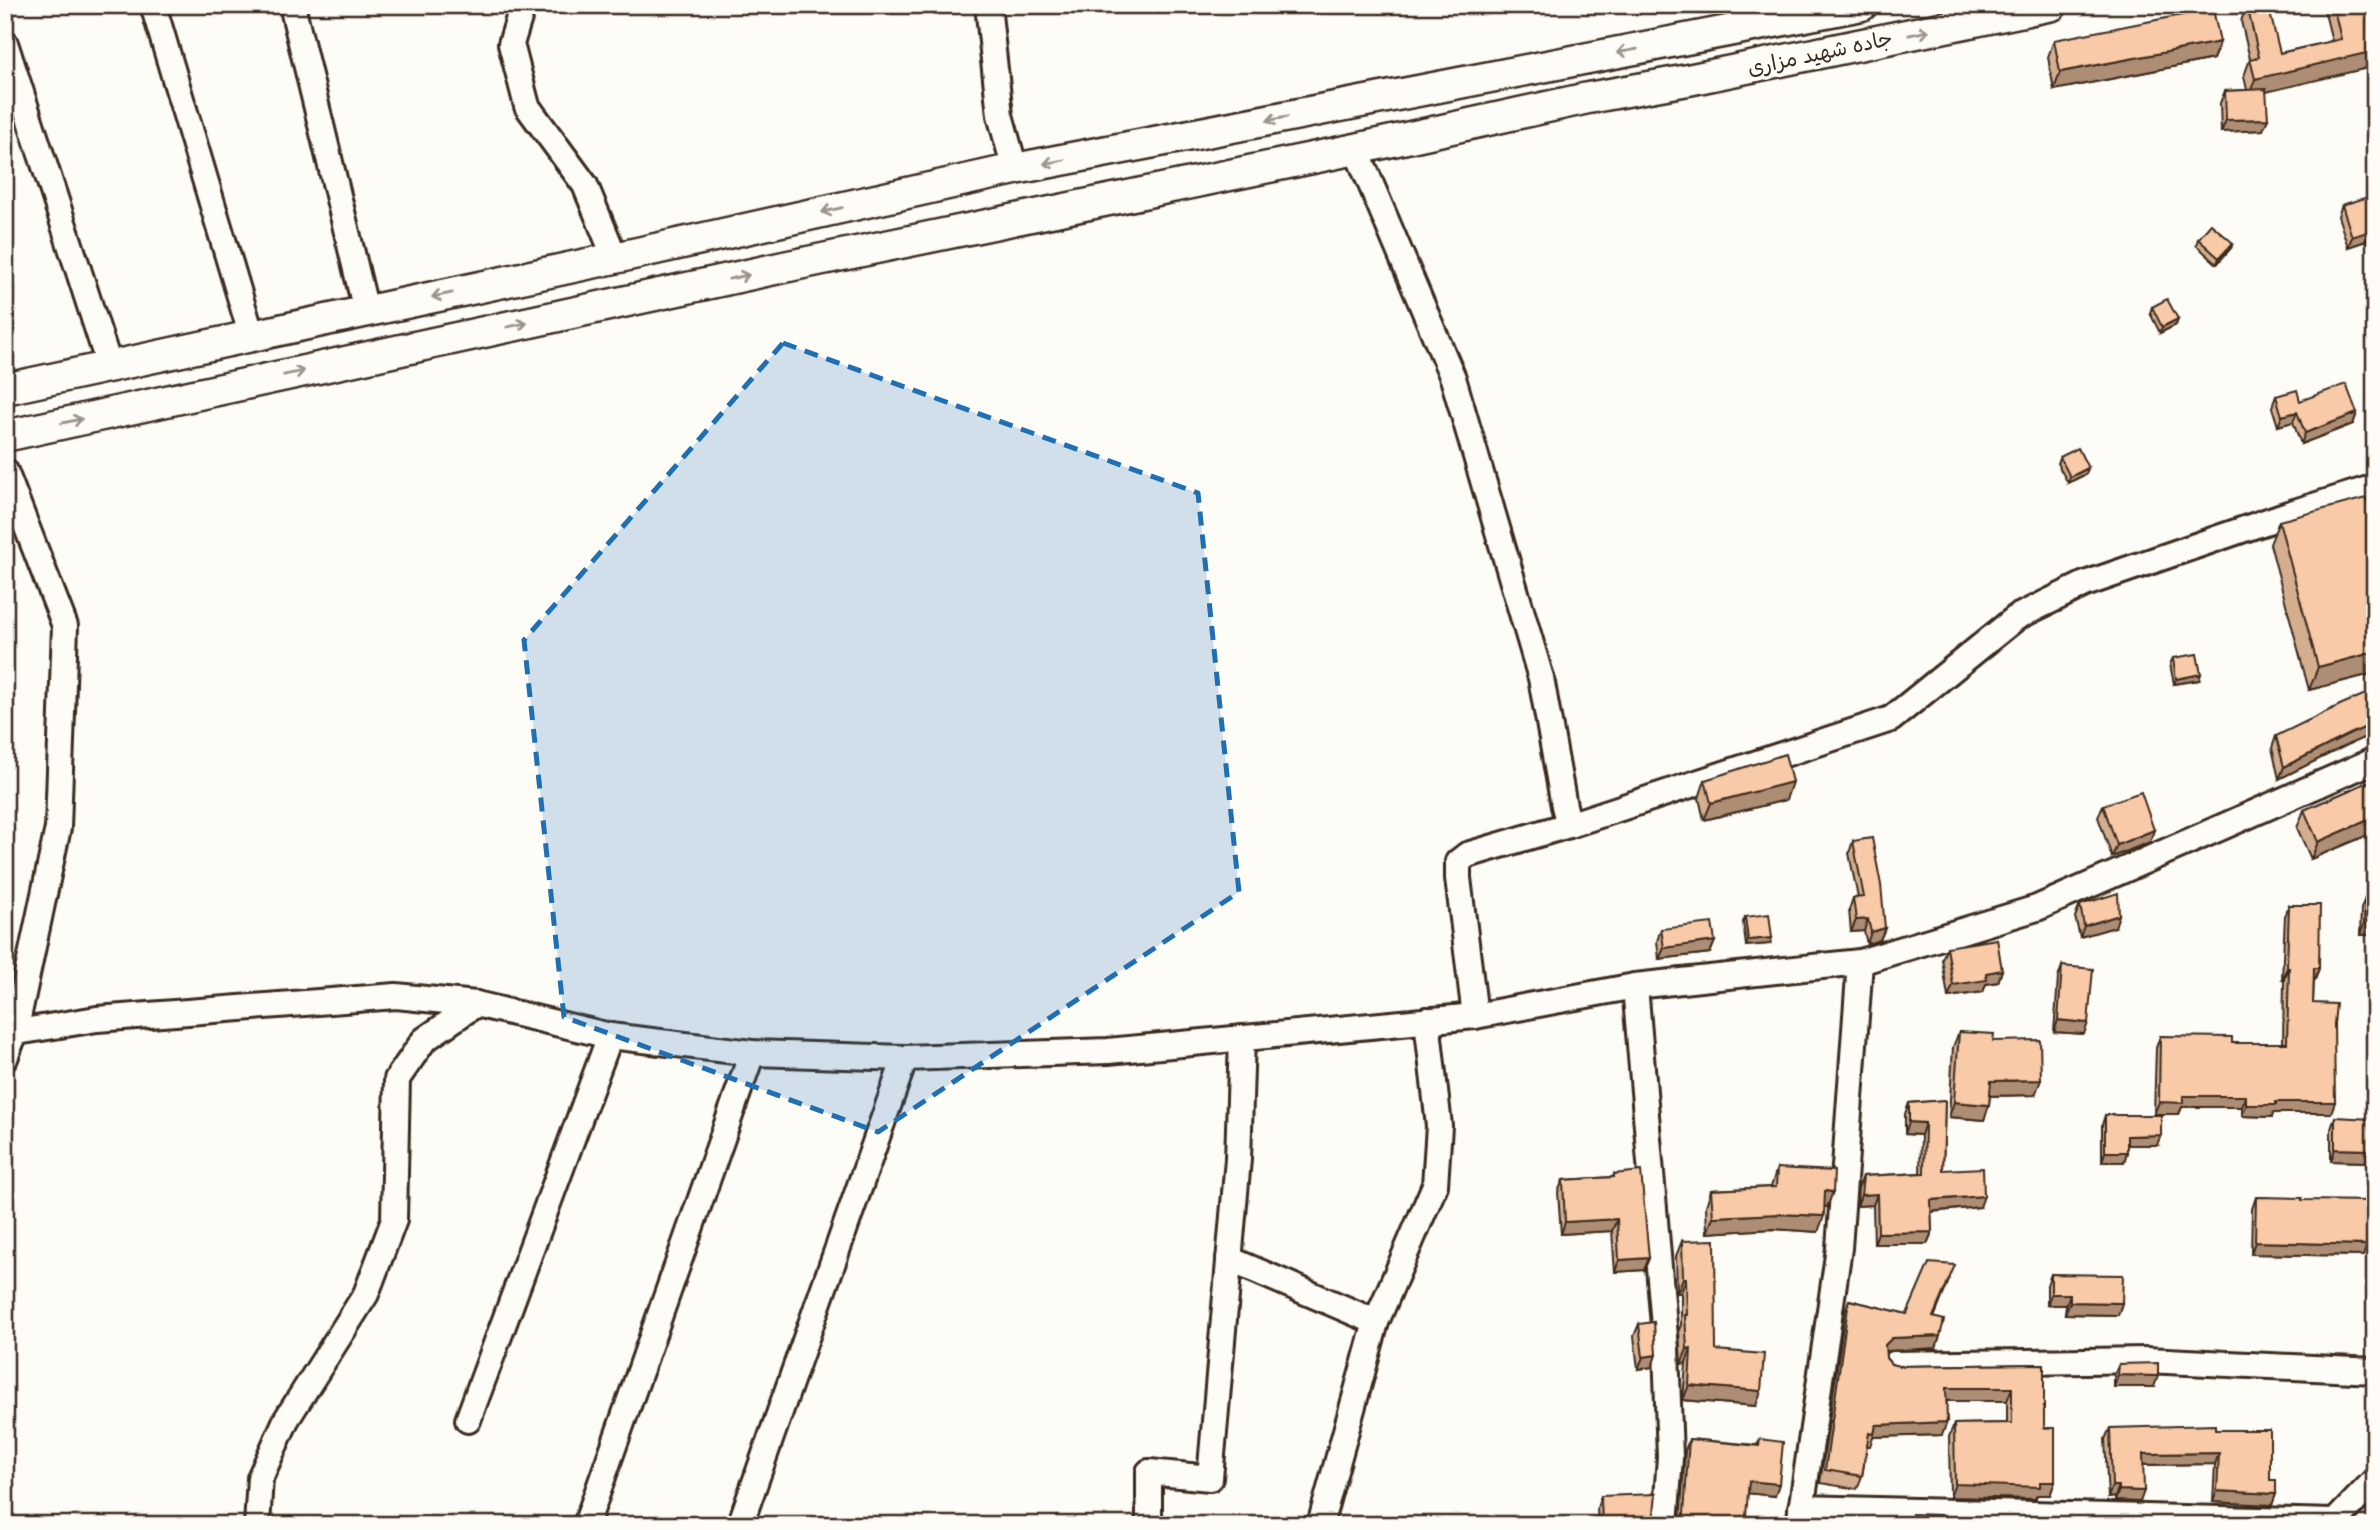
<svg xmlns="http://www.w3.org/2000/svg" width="2380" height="1530" font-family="'Balsamiq Sans','Playpen Sans Arabic',sans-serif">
  <rect width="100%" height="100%" fill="#fdfcf7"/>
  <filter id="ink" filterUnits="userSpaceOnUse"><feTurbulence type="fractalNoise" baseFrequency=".0143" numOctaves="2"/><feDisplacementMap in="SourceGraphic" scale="14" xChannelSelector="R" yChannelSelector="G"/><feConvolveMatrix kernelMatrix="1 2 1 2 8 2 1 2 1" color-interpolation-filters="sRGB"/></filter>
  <g filter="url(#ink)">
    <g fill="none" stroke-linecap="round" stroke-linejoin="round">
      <!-- minor casing -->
      <g stroke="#3b2a1e" stroke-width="30">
        <g id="minor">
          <path d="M153,5L252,337"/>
          <path d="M292,5L366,311"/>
          <path d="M523,5L511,44L527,106L585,185L615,258"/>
          <path d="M988,5L1000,115L1015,169"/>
          <path d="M1738,5L1749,27"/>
          <path d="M5,43L110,368"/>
          <path d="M1356,149L1453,378L1541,678L1564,806L1569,825"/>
          <path d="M5,471L65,626L58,828L15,1032L5,1058"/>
          <path d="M1635,986L1666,1349L1670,1457L1665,1525"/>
          <path d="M1475,1016L1458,878V862L1467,855L1569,825L1891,719L2017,617L2085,584L2288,514L2375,487"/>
          <path d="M5,1034L97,1019L396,996L476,1004L610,1036L752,1053L905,1058L1108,1051L1475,1016L1635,986L1860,962L2037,908L2375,760"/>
          <path d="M1229,1259L1376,1322"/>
          <path d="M1894,1364L2146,1360L2375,1371"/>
          <path d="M468,1420L610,1036"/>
          <path d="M1801,1508L2334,1522"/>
          <path d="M257,1525L260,1478L286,1420L366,1294L394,1220L397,1079L424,1040L476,1004"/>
          <path d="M586,1525L752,1053"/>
          <path d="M740,1525L905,1058"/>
          <path d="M1149,1525V1472L1210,1478L1238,1159L1242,1038"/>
          <path d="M1320,1525L1376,1322L1435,1185L1439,1126L1427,1020"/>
          <path d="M1799,1525L1839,1248L1860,962"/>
          <path d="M2332,1525L2375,1480"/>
        </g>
      </g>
      <!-- major casing -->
      <g stroke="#3b2a1e" stroke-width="35">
        <g id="major">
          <path d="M5,389L615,258L1015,169L1862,5"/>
          <path d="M5,436L784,267L1356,149L1588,98L1688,80L2052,5"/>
        </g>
      </g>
      <!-- minor -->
      <use href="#minor" stroke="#fdfcf7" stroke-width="24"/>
      <!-- major -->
      <use href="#major" stroke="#fdfcf7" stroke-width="30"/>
    </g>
    <!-- wall -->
    <g fill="#d5ae90" stroke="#3b2a1e" stroke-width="2">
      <path d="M2247,5L2280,53L2332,41L2323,5H2375L2372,67L2266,91L2263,130L2221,132L2220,103L2225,91L2247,90L2244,76L2250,59L2241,21Z"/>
      <path d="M2054,40L2220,42L2213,59L2054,90L2048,57Z"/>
      <path d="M2375,195V233L2368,235L2366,241L2348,247L2338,216L2342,205Z"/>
      <path d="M2198,239L2231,248L2217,264L2196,245Z"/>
      <path d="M2152,307L2178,319L2176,325L2160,333L2150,313Z"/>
      <path d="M2276,396L2300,401L2357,413L2353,424L2301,444L2293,422L2278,426L2272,407Z"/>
      <path d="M2060,457L2088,468L2086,474L2068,483L2057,463Z"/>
      <path d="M2279,521L2375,532V673L2309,690L2270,544Z"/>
      <path d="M2173,658L2199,680L2174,684L2170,664Z"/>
      <path d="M2276,736L2345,746L2279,779L2272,748Z"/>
      <path d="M2375,779V832L2311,859L2297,828L2304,810Z"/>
      <path d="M1705,780L1786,800L1704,820L1699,798Z"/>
      <path d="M2103,805L2150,842L2112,857L2098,817Z"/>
      <path d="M1853,841L1885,928L1880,940L1867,944L1864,931L1851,932L1849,910L1853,898H1858L1849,853Z"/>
      <path d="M2365,898L2375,899V935H2360L2361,909Z"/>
      <path d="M2080,905L2115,927L2080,937L2075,917Z"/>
      <path d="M2289,905L2319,968L2315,980H2314L2313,1003L2334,1024L2331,1113H2273L2272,1117L2242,1116V1107H2182L2179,1114H2154L2156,1048L2160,1036L2232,1043H2283L2284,979H2282L2285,916Z"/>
      <path d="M1745,917L1770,944L1746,946L1743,922Z"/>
      <path d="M1661,929L1715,941L1710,953L1659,959L1657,941Z"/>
      <path d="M1947,947L2002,970L1998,982L1986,984L1983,992L1948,997L1942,959Z"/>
      <path d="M2062,966L2084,1034L2054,1032L2058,978Z"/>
      <path d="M1959,1032L1993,1041L2035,1095L1990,1096L1989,1105L1984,1120L1949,1117L1953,1047Z"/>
      <path d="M1945,1100L1943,1170L1980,1207L1931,1212L1932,1232L1927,1244H1874L1873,1205L1857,1206L1858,1188L1863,1176L1920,1173L1921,1135L1905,1134V1114L1909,1103Z"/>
      <path d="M2105,1115L2157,1145H2127V1152L2124,1162H2102V1125Z"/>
      <path d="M2335,1117L2371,1150L2367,1162L2331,1161V1129Z"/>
      <path d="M1777,1168L1827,1207H1824L1818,1232L1773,1229L1707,1233L1706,1206L1711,1190L1771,1187Z"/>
      <path d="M1614,1174L1649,1258L1644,1270L1615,1272L1612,1231L1561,1234L1558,1192L1563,1180L1613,1177Z"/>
      <path d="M2256,1197L2302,1200L2375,1239H2367L2363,1256L2251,1254L2252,1209Z"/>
      <path d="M1682,1241L1716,1350L1756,1406L1683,1400L1686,1363L1681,1364L1679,1330L1681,1325V1293H1677L1676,1256Z"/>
      <path d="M2051,1274L2122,1303L2118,1315L2065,1314L2066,1305H2047V1285Z"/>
      <path d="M1950,1278L1934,1318L1936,1348L1887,1351L1885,1353L1886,1358L1891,1364L1899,1366L2044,1364V1428L2055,1482L2050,1495H2037L2035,1499L1950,1497L1949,1437L1954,1424L2007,1423V1401H1947L1942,1435L1873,1437L1870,1446H1867L1862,1476L1857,1489L1820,1483L1845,1312L1849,1300L1907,1314Z"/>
      <path d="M1639,1324L1652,1367L1638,1369L1634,1336Z"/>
      <path d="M2119,1364L2154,1387H2114V1375Z"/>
      <path d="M2110,1428L2215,1430L2270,1480L2276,1494L2272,1505L2213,1502L2215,1464L2143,1465L2140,1502L2115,1501V1497L2108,1498L2105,1439Z"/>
      <path d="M1689,1439L1757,1445L1760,1439L1775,1496L1748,1493L1680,1523L1685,1451Z"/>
      <path d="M1601,1496L1654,1513L1660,1525H1598L1597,1508Z"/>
    </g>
    <!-- shaded-wall -->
    <g fill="#ae8d75" stroke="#3b2a1e" stroke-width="2">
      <path d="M2375,38V59L2372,67L2249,96L2255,79Z"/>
      <path d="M2220,42L2213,59L2054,90L2060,72Z"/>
      <path d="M2268,119L2263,130L2221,132L2226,120Z"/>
      <path d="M2375,224V233L2368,235L2366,241L2348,247L2352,237L2368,226Z"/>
      <path d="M2233,243L2231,248L2217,264L2219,258Z"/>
      <path d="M2178,319L2176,325L2160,333L2162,327Z"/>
      <path d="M2297,412L2293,422L2278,426L2282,416Z"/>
      <path d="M2357,413L2353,424L2301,444L2305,433Z"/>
      <path d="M2088,468L2086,474L2068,483L2070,477Z"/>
      <path d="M2375,652V673L2309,690L2318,667Z"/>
      <path d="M2201,674L2199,680L2174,684L2176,679Z"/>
      <path d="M2375,723V733L2345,746L2279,779L2284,767L2350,734Z"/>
      <path d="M1792,782L1786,800L1704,820L1711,803Z"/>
      <path d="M2375,817V832L2311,859L2318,842Z"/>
      <path d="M2154,830L2150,842L2112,857L2117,845Z"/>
      <path d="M2119,915L2115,927L2080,937L2084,926Z"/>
      <path d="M1868,919L1864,931L1851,932L1856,920Z"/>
      <path d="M2364,924H2375V935H2360Z"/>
      <path d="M1885,928L1880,940L1867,944L1871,932Z"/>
      <path d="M1772,938L1770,944L1746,946L1748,940Z"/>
      <path d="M1715,941L1710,953L1659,959L1664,948Z"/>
      <path d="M2287,968H2289L2284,979H2282Z"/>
      <path d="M2314,968H2319L2315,980H2310Z"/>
      <path d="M2002,970L1998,982L1986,984L1983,992L1948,997L1953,985L1986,973Z"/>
      <path d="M2058,1020L2088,1023L2084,1034L2054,1032Z"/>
      <path d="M2041,1080L2035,1095L1985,1096L1991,1081Z"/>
      <path d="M2183,1096H2246L2242,1107H2182L2179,1114H2154L2159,1102Z"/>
      <path d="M1954,1102L1989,1105L1984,1120L1949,1117Z"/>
      <path d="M2276,1102H2335L2331,1113H2273L2272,1117L2242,1116L2246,1105Z"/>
      <path d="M1909,1122L1925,1123L1921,1135L1905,1134Z"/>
      <path d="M2161,1135L2157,1145H2124L2127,1136Z"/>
      <path d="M2335,1149L2371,1150L2367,1162L2331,1161Z"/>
      <path d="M2105,1152H2127L2124,1162H2102Z"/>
      <path d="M1825,1191L1833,1192L1827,1207H1819Z"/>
      <path d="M1877,1194L1873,1205L1857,1206L1861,1195Z"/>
      <path d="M1984,1196L1980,1207L1927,1212L1931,1200Z"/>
      <path d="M1779,1214L1824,1216L1818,1232L1773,1229L1707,1233L1713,1217Z"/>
      <path d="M1617,1219L1612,1231L1561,1234L1565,1222Z"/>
      <path d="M2367,1227H2375V1239H2363Z"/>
      <path d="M1932,1232L1927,1244H1874L1878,1233Z"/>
      <path d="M2255,1242L2367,1245L2363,1256L2251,1254Z"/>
      <path d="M1649,1258L1644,1270L1615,1272L1619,1260Z"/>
      <path d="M1683,1278H1686L1681,1293H1677Z"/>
      <path d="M2051,1294H2070L2066,1305H2047Z"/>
      <path d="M2070,1302L2122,1303L2118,1315L2065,1314Z"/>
      <path d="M1940,1336L1936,1348L1887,1351L1881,1357L1885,1345L1892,1338Z"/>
      <path d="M1691,1348L1686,1363L1681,1364L1687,1349Z"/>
      <path d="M1656,1355L1652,1367L1638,1369L1643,1357Z"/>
      <path d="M2118,1375L2158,1376L2154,1387H2114Z"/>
      <path d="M1689,1385L1761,1391L1756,1406L1683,1400Z"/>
      <path d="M1946,1388H2012L2007,1401H1942Z"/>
      <path d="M1947,1422L1942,1435L1873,1437L1876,1425Z"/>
      <path d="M2219,1453L2215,1464L2138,1465L2143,1454Z"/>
      <path d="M1749,1481L1779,1484L1775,1496L1744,1493Z"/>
      <path d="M2040,1482H2055L2050,1495H2037L2035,1499L1950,1497L1955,1484Z"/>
      <path d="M2112,1486H2119L2115,1497L2108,1498Z"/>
      <path d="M2119,1490L2144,1491L2140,1502L2115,1501Z"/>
      <path d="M2217,1491L2276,1494L2272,1505L2213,1502Z"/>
    </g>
    <!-- building -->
    <g fill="#f8caa7" stroke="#3b2a1e" stroke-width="2">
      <path d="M2247,5H2268L2280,53L2341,39L2333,5H2375V51L2255,79L2250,59L2259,57Z"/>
      <path d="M2213,9L2220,42L2060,72L2054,40Z"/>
      <path d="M2266,89L2268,119L2226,120L2225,91Z"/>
      <path d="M2375,195V224L2368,226L2370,231L2352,237L2342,205Z"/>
      <path d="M2211,224L2233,243L2219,258L2198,239Z"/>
      <path d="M2167,299L2178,319L2162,327L2152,307Z"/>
      <path d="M2346,384L2357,413L2305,433L2297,412L2282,416L2276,396L2297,390L2300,401Z"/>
      <path d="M2078,448L2088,468L2070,477L2060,457Z"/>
      <path d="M2366,498L2375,532V652L2318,667L2279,521Z"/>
      <path d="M2197,654L2201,674L2176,679L2173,658Z"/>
      <path d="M2375,690V723L2350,734L2284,767L2276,736L2342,704Z"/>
      <path d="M1785,754L1792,782L1711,803L1705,780Z"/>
      <path d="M2375,779V817L2318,842L2304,810Z"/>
      <path d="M2141,792L2154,830L2117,845L2103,805Z"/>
      <path d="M1872,838L1881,885L1885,928L1871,932L1868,919L1856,920L1853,898L1864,897L1853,841Z"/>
      <path d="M2118,893L2119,915L2084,926L2080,905Z"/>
      <path d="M2365,898L2375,899V924H2364Z"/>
      <path d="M2289,905H2320L2319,968H2314L2313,1003L2336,1004L2334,1024L2335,1102H2276V1105H2246V1096H2183V1103L2159,1102L2160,1036L2232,1037V1043H2287L2289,968H2287Z"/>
      <path d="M1769,914L1772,938L1748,940L1745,917Z"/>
      <path d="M1712,923L1715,941L1664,948L1661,929Z"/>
      <path d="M1997,939L2002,970L1986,973L1987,980L1953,985L1947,947Z"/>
      <path d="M2062,966L2093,969L2088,1023L2058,1020Z"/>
      <path d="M1959,1032L1994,1034L1993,1041L2040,1040L2041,1080L1991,1081L1989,1105L1954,1102Z"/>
      <path d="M1945,1100L1943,1170L1983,1168L1984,1196L1931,1200L1932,1232L1878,1233L1877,1194L1861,1195L1863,1176L1924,1173L1925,1123L1909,1122V1103Z"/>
      <path d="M2105,1115H2161V1135L2127,1136V1152H2105Z"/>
      <path d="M2335,1117L2372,1119L2371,1150L2335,1149Z"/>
      <path d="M1777,1168L1834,1171L1833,1192L1825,1191L1824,1216L1779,1214L1713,1217L1711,1190L1776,1187Z"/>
      <path d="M1641,1171L1649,1258L1619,1260L1617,1219L1565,1222L1563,1180L1614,1177V1174Z"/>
      <path d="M2256,1197L2302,1198V1200L2375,1201V1227H2367V1245L2255,1242Z"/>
      <path d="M1715,1240L1716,1350L1764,1354L1761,1391L1689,1385L1691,1348L1687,1349L1685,1315H1687L1686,1278H1683L1682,1241Z"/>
      <path d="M1929,1263L1955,1265L1933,1317L1944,1320L1940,1336L1892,1338L1885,1345L1886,1358L1891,1364L1899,1366L2044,1364V1428H2055V1482H2040V1487L1955,1484L1954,1424L2012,1423V1388H1946L1947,1422L1876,1425L1874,1434L1869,1433L1862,1476L1825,1470L1849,1300L1907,1314Z"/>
      <path d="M2051,1274L2123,1275L2122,1303L2070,1302V1294H2051Z"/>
      <path d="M1654,1322L1656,1355L1643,1357L1639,1324Z"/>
      <path d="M2158,1363V1376L2118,1375L2119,1364Z"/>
      <path d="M2215,1425V1430H2270V1480H2276V1494L2217,1491L2219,1453L2143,1454L2144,1491L2119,1490V1486H2112L2110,1428Z"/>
      <path d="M1689,1439L1759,1446L1760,1439L1783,1442L1779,1484L1749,1481L1746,1516L1790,1521V1525H1676L1681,1522L1684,1514Z"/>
      <path d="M1656,1494L1654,1513L1660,1525H1602L1601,1496Z"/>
      <path d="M1912,1514L1940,1515L1939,1525H1911Z"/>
      <path d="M2119,1519L2147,1520V1525H2119Z"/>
      <path d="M2054,1523V1525H2027V1524Z"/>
    </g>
    <!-- one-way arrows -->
    <defs><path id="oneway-shaft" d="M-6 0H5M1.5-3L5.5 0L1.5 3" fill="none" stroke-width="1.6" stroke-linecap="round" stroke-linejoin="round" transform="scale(1.75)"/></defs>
    <g stroke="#9c938a">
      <use href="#oneway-shaft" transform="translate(1919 33) rotate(-12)"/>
      <use href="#oneway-shaft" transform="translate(1627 51) rotate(170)"/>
      <use href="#oneway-shaft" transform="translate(1277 119) rotate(169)"/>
      <use href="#oneway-shaft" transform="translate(1054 162) rotate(169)"/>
      <use href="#oneway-shaft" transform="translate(832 210) rotate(167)"/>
      <use href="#oneway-shaft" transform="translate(739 277) rotate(-12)"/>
      <use href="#oneway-shaft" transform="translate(442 295) rotate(168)"/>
      <use href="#oneway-shaft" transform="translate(517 325) rotate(-12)"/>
      <use href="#oneway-shaft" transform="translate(294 373) rotate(-12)"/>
      <use href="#oneway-shaft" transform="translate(72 421) rotate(-12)"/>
    </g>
  </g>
  <!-- marked area -->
  <path fill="#1f6fb2" fill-opacity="0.2" stroke="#1f6fb2" stroke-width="5" stroke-dasharray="14 9" stroke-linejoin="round" d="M783,343L1198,493L1239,892L878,1132L564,1017L524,640Z"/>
  <g text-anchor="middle" stroke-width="7" stroke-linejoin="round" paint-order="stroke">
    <!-- street labels -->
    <g font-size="21" fill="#3b2a1e" stroke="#fdfcf7">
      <text transform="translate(1820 53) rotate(-12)" y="7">جاده شهید مزاری</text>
    </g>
  </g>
  <!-- margin -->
  <rect width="2380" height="1530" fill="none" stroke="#fdfcf7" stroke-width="28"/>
  <rect x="14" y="14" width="2352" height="1502" fill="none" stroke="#3b2a1e" stroke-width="2.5" filter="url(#ink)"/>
</svg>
